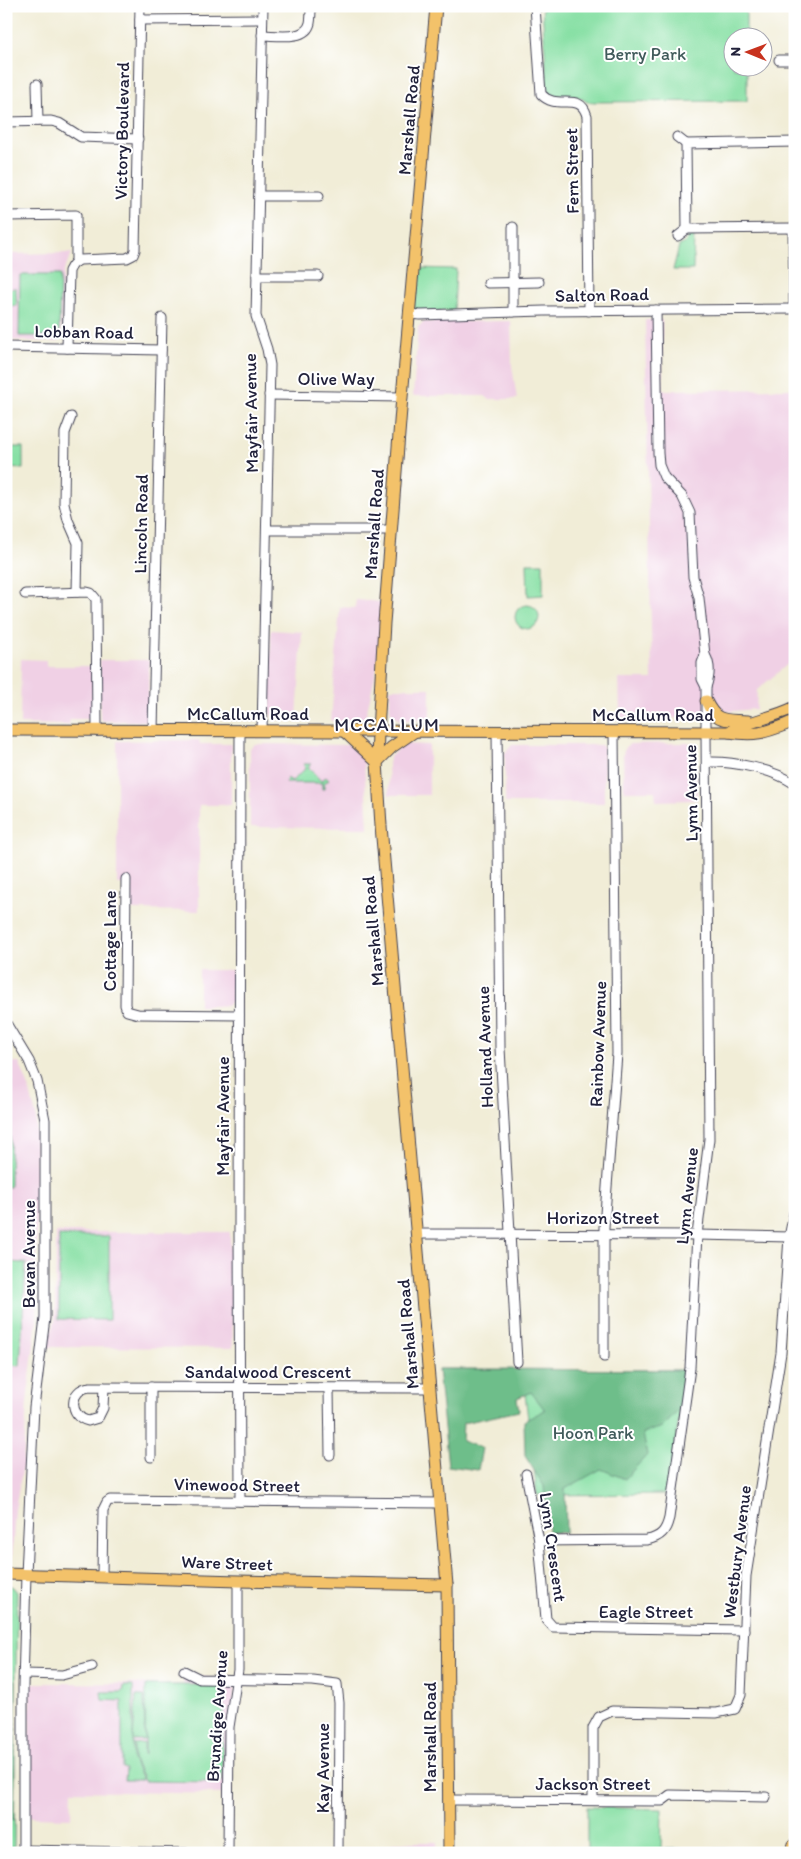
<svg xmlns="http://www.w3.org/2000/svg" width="801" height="1859" font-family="Itim,sans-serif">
  <rect width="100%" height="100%" fill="#fff"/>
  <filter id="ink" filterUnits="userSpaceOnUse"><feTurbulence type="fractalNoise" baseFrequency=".02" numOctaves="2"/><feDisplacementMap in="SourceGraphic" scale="10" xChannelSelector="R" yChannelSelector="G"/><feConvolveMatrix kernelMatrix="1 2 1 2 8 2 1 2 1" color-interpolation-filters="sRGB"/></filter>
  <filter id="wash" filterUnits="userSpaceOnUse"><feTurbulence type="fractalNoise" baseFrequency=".0096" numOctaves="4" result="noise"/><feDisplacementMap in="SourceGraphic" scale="20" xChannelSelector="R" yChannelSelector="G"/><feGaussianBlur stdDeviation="1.12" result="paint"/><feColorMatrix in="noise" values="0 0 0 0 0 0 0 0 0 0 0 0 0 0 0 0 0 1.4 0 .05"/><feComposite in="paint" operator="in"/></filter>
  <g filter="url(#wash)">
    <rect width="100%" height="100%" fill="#f1edd7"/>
    <!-- built -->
    <g fill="#f0d0e5">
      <path d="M72,253L63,273L61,338L57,342L6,340V254Z"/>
      <path d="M645,320H662L663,390L795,389V658L757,690L756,709L722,712L688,718H620L619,679H652Z"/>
      <path d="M511,321L512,366L517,399H489L485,396H413L418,327L424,322Z"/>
      <path d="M356,600L383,602L377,667L366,715L359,721H331L340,607L355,608Z"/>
      <path d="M271,630L302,632L297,720H278L272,717L270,713Z"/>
      <path d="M21,659L46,660V666H93L92,719H70L69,725L20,724Z"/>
      <path d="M100,660H149L148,718L147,721H103L100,718Z"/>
      <path d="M390,688H430V720H399L390,711Z"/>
      <path d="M199,740L200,744H231V805H199V911L132,910L131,884H117V741Z"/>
      <path d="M687,743L693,744L697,749V800L656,801L655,791H624L623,754L625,747L630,744Z"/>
      <path d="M255,744L349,745L364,760L368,828L250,827V749Z"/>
      <path d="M405,744L429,745V795H389L388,763L390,757L396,751Z"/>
      <path d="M512,745H601L604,748V803H505V753Z"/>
      <path d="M199,970H232V1000L227,1006H199Z"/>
      <path d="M6,1062H19L29,1087L36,1116L37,1318L27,1402L23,1465L15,1510L12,1558L6,1564Z"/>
      <path d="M56,1232H230L233,1348L45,1347L55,1321Z"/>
      <path d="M185,1674L235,1682L227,1791L222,1794L72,1791L71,1818L28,1817L30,1683L183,1684Z"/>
      <rect x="393" y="1842" width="44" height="11"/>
    </g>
    <!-- green -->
    <g fill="#88e0a5" stroke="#558170">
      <path d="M542,6H746V37L734,38V68H747V101L587,102C576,93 565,98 551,94L548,91L547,84Z"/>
      <path d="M690,235H694L693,270H673L679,246L685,243Z"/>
      <path d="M415,268L456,269L454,311L411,312Z"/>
      <path d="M20,275H60L59,336H19Z"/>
      <path d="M16,288L17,306H6V289Z"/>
      <path d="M6,447H23V469L6,468Z"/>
      <path d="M527,563H543V595L528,596Z"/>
      <circle cx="527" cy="617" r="12"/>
      <path d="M303,764H311L308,767L321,781L326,777L329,780L324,783V789H322V783H286L287,778L292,781L306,768Z"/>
      <path d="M6,1077H11L10,1187H6Z"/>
      <path d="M59,1236H109V1320L59,1319Z"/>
      <path d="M6,1262L26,1263L20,1366L6,1365Z"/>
      <path d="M438,1369L686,1370L668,1494L537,1495L523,1377L439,1376Z"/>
      <path d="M6,1584L13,1587L17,1592L14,1853H6Z"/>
      <path d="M146,1685H224L222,1782L144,1781L134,1760V1744L144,1743V1755H145Z"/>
      <path d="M124,1686H133V1760L142,1780H125L126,1769L122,1768V1701L102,1700L101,1692H123Z"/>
      <path d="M136,1696H144L145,1740H133Z"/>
      <path d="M587,1807L662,1809L661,1849H774L773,1853H587Z"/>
    </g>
    <!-- forest -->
    <g fill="#6ebe8a" stroke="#487062">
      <path d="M438,1369L686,1370L681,1408L663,1427L643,1433L647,1455L625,1479L601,1469L565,1489L566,1533L548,1532L544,1486L525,1456L524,1421L545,1410L531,1392L517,1398L519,1411L463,1423L462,1441L482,1448L478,1470L448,1466Z"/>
      <path d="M16,1680L14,1820L6,1818V1681Z"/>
    </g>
  </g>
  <g filter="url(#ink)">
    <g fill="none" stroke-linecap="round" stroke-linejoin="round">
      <!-- minor casing -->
      <g stroke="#414052" stroke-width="11">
        <g id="minor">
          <path d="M535,6L541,94C557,112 580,90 587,116L589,311"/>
          <path d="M140,20L262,19"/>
          <path d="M262,35C276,35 306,41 310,23C311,18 311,11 311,6"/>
          <path d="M779,60H795"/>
          <path d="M37,84L38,121"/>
          <path d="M6,122L51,121L59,123L81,137L138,139"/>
          <path d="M677,137L686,144"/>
          <path d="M259,196H319"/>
          <path d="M6,216L76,215V262"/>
          <path d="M513,227V312"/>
          <path d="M793,228L794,309"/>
          <path d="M687,229L686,144L795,142"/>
          <path d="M678,236L687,229L795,228"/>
          <path d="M257,276H318"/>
          <path d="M488,283L539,282"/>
          <path d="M656,310L658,453L659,465L664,477L682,496L690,513L693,577L699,598L705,655C711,665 710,676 706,687"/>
          <path d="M410,314L420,315L544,311L795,309"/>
          <path d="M6,347L161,350"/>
          <path d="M67,348L69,271C72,265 74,262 80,260L127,258L133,255L135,250L140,6"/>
          <path d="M269,395L402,397"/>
          <path d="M71,417L65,433L64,503L68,520L78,543L77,592"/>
          <path d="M267,530H391"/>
          <path d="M25,594L87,592L91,593L96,599L97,731"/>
          <path d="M153,731L162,318"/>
          <path d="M240,731L239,1229L240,1501"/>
          <path d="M262,731L270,365L267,349L256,316L263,6"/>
          <path d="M497,732L500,1048L517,1362"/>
          <path d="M707,762C733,761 773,769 795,784"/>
          <path d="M126,879L125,1005L127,1011L138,1014L239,1015"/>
          <path d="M6,1023L29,1061L37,1081L45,1120V1318L34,1407L26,1574L23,1686V1853"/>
          <path d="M417,1234L697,1235L789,1237"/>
          <path d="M604,1357V1227L617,1054L614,732"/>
          <path d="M104,1387L103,1408L98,1418L88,1421C68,1416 69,1389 90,1387L430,1388"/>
          <path d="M151,1387V1457"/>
          <path d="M329,1389L330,1455"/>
          <path d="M526,1474L539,1541L546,1619L553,1627L744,1630"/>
          <path d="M539,1541L647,1540C661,1537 666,1531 669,1518L690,1368L697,1235L709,1139L706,733V687L702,679V663L705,655"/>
          <path d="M102,1576L103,1510L107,1502L110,1500L441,1503"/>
          <path d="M184,1671L200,1679L313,1681L337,1684L339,1703L338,1853"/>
          <path d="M24,1674L62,1675L92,1667"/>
          <path d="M448,1800L662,1801L670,1795L766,1797"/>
          <path d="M593,1800V1728L599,1717L612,1711L716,1713L735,1709L741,1695L746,1576L781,1353L789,1237L795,1208"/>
          <path d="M23,1850L186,1853"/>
          <path d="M228,1853L229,1727L238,1670V1581"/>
        </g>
      </g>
      <!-- major casing -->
      <g stroke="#414052" stroke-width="13">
        <g id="major">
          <path d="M436,6L401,409L384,623L378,732L377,762L381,826L447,1585L449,1853"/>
          <path d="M706,701C717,724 726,719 748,721"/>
          <path d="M6,730L729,732C759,737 768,731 795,721"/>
          <path d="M345,732L377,762"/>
          <path d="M729,732C750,720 774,718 795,707"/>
          <path d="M377,762L392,747L414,732"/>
          <path d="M6,1574L238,1581L447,1585"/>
        </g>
      </g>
      <!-- highway casing -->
      <g stroke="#414052" stroke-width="16">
        <path id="highway" d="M794,1853L795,1846"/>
      </g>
      <!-- minor -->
      <use href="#minor" stroke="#fff" stroke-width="9"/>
      <!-- major -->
      <use href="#major" stroke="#f3c26a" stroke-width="11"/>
      <!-- highway -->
      <use href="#highway" stroke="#f3c26a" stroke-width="14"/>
    </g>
  </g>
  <g text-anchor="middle" stroke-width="4" stroke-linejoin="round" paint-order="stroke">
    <!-- park labels -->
    <g font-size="18" fill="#415b5b" stroke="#fff">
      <text x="645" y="60">Berry Park</text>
      <text x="593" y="1439">Hoon Park</text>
    </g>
    <!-- street labels -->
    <g font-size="18" fill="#22223b" stroke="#fff">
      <text transform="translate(409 120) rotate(-85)" y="6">Marshall Road</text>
      <text transform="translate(122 131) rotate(-89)" y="6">Victory Boulevard</text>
      <text transform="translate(572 171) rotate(-91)" y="6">Fern Street</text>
      <text transform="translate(602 295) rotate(-1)" y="6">Salton Road</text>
      <text transform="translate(84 332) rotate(1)" y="6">Lobban Road</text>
      <text x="336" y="385">Olive Way</text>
      <text transform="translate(251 413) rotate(-91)" y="6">Mayfair Avenue</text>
      <text transform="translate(141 524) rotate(-89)" y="6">Lincoln Road</text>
      <text transform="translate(374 524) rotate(-86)" y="6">Marshall Road</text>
      <text x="248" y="720">McCallum Road</text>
      <text x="653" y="721">McCallum Road</text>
      <text transform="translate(691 793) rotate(-91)" y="6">Lynn Avenue</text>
      <text transform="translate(373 931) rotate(-95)" y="6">Marshall Road</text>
      <text transform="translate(110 941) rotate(-90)" y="6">Cottage Lane</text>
      <text transform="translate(598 1044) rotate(-88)" y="6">Rainbow Avenue</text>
      <text transform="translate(485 1047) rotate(-92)" y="6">Holland Avenue</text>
      <text transform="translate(223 1116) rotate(-90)" y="6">Mayfair Avenue</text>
      <text transform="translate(687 1196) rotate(-84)" y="6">Lynn Avenue</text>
      <text x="603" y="1224">Horizon Street</text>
      <text transform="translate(29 1254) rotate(-90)" y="6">Bevan Avenue</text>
      <text transform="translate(408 1334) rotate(-95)" y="6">Marshall Road</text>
      <text x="268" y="1378">Sandalwood Crescent</text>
      <text transform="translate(237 1485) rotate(1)" y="6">Vinewood Street</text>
      <text transform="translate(553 1547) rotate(82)" y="6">Lynn Crescent</text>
      <text transform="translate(737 1552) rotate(-83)" y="6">Westbury Avenue</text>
      <text transform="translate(227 1563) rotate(2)" y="6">Ware Street</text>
      <text x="646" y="1618">Eagle Street</text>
      <text transform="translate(217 1716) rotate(-86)" y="6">Brundige Avenue</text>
      <text transform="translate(430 1737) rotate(-90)" y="6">Marshall Road</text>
      <text transform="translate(323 1768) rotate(-90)" y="6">Kay Avenue</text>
      <text x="593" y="1790">Jackson Street</text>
    </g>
    <!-- neighbourhood labels -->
    <g font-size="19" letter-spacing="1" fill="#22223b" stroke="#fff">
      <text x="387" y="731">MCCALLUM</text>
    </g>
  </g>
  <!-- margin -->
  <rect width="801" height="1859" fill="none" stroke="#fff" stroke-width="25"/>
  <!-- north arrow -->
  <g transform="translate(748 52) rotate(271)"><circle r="24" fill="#ffffff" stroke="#a7a7b1"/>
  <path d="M0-4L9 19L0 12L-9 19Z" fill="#c8321e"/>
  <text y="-8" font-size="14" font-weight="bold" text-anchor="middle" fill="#22223b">N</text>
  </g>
</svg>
